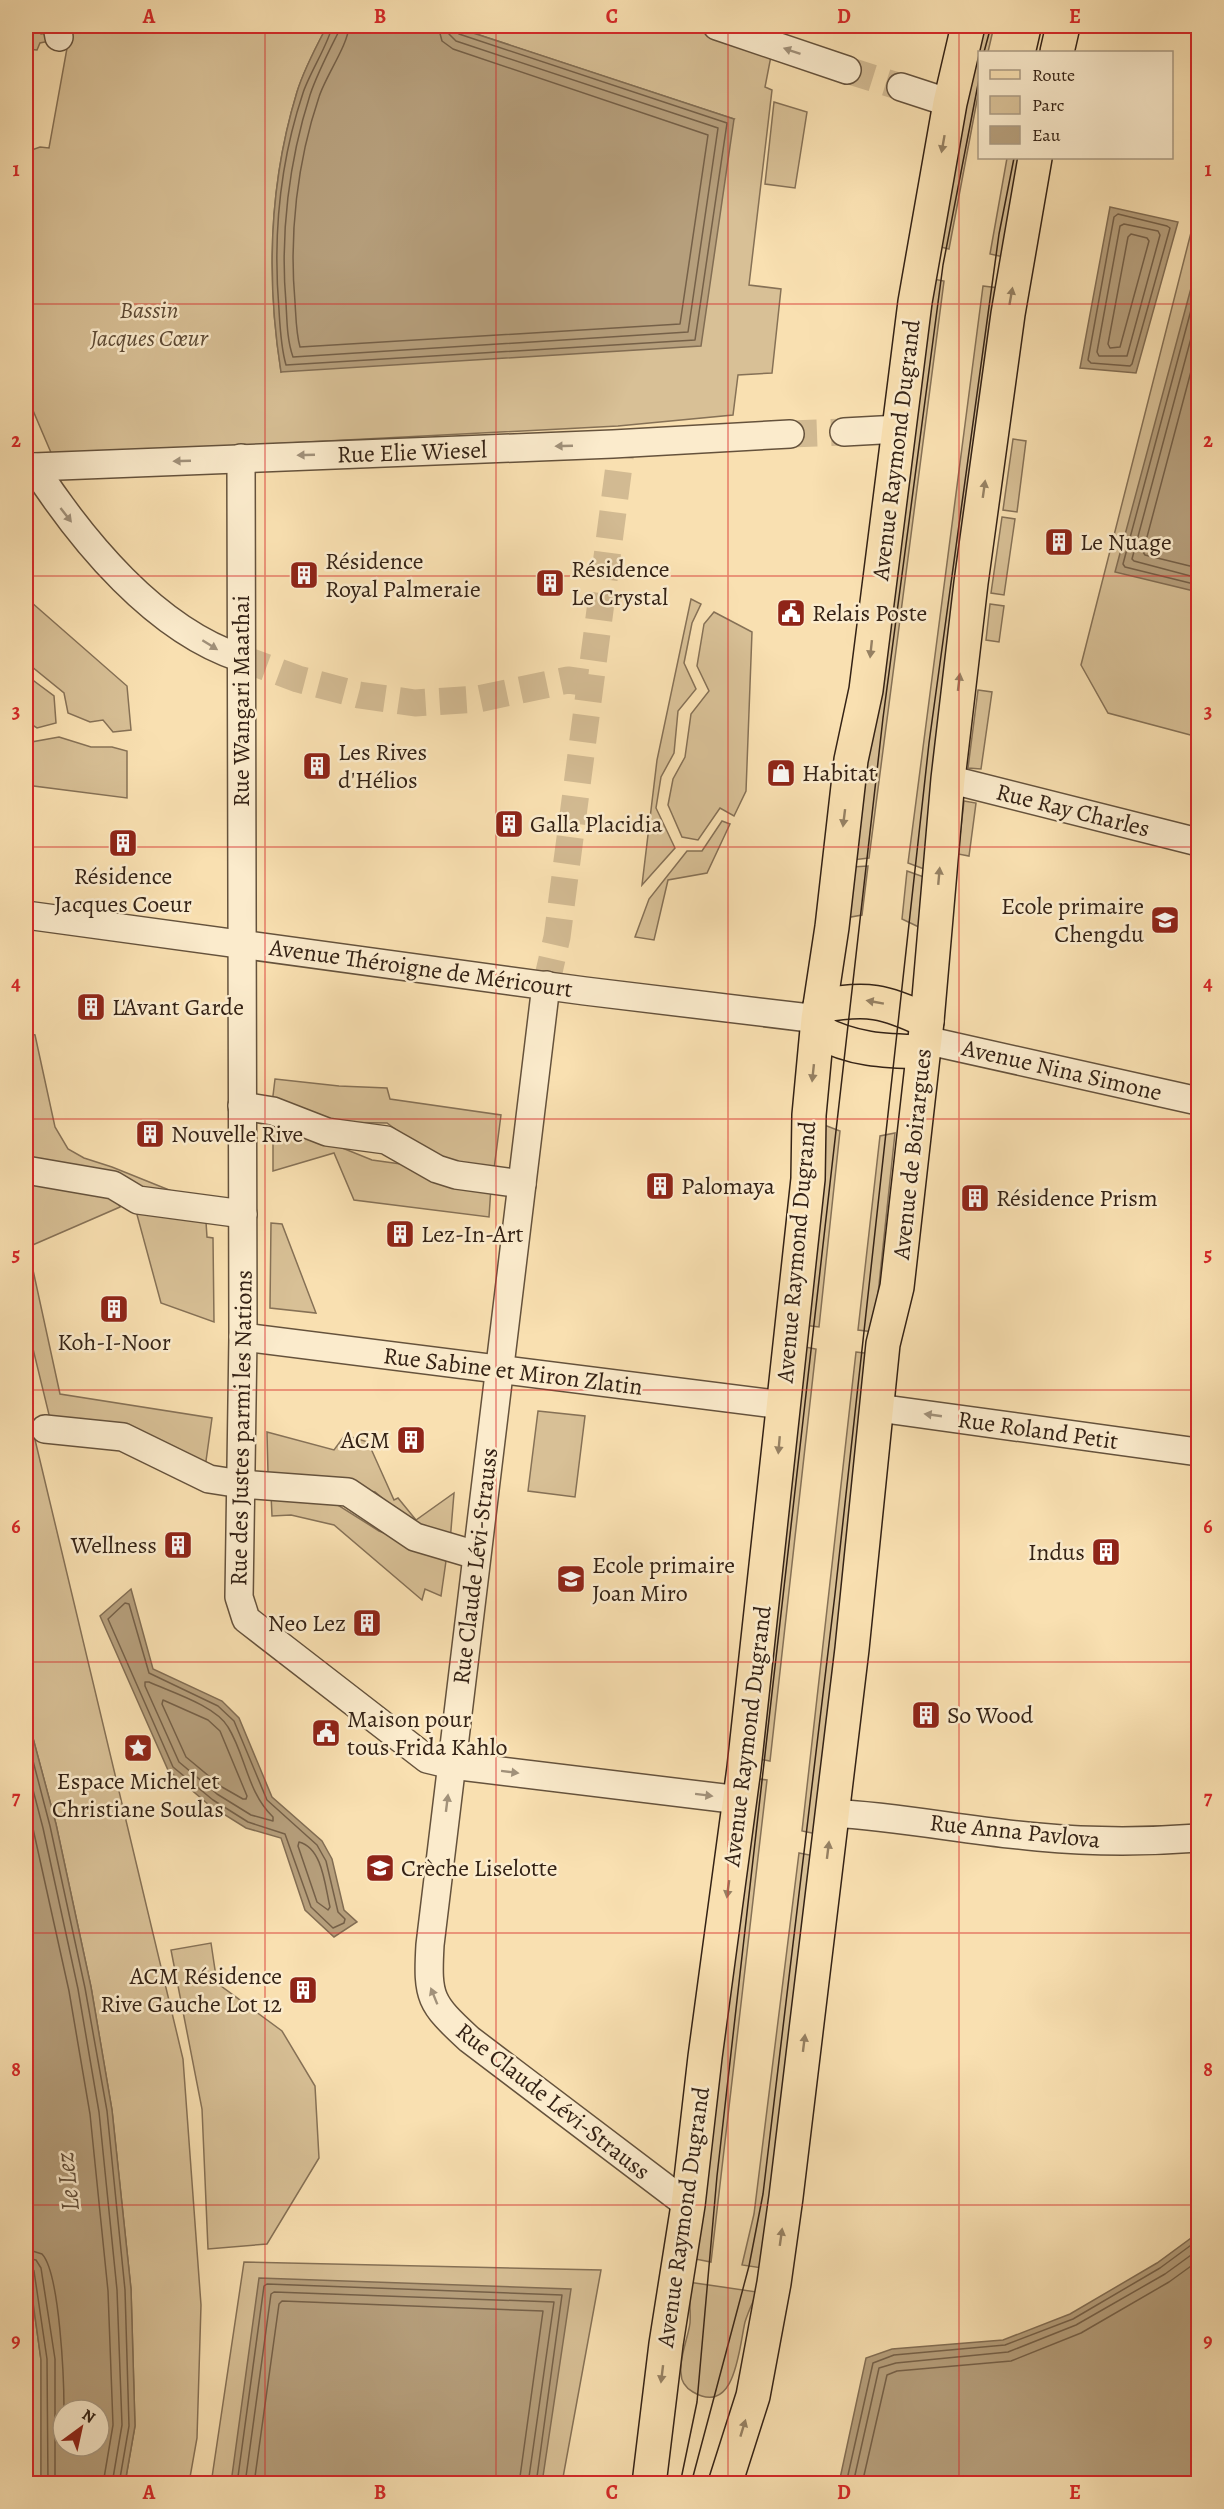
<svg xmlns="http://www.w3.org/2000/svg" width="1224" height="2509" font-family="Alegreya,serif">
  <rect width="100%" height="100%" fill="#f9e0b1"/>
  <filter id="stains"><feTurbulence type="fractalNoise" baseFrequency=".00333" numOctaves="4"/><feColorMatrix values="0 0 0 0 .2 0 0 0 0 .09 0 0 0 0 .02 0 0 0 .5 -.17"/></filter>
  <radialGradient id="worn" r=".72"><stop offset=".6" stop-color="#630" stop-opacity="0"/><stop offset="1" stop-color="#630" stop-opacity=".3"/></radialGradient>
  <!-- green -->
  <g fill="#d8c096" stroke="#867156" stroke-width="1.5">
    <path d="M26,26L38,28L41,34L49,33L50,41L40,43L37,50L26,49Z"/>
    <path d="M71,26H327C316,47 304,69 297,92C269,184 266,277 281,372L734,119L452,26H697L772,51L765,87L772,90L749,285L781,289L772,373L738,375L733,415L618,426L52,455L26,394V152L40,147L49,148Z"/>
    <path d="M977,26H994L988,52H980L979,90L949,249L933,245Z"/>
    <path d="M774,102L807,112L795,188L765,184Z"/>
    <path d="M1007,158H1022L1004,257L990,254Z"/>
    <path d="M1198,205V737L1108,713L1081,665Z"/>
    <path d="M928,278L944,281L869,858L852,860Z"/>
    <path d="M983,286L999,288L924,869L908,863Z"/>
    <path d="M1013,439L1026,441L1017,512L1003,510Z"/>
    <path d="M1002,517L1015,519L1004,595L991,593Z"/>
    <path d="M691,599L701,604L692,623L684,663L696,689L678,711L674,753L661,777L656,808L675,848L642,885L657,760Z"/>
    <path d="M31,602L127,686L131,730L113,732L103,720L90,722L68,713L64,693L31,666L26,657V609Z"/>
    <path d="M990,604L1004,606L999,642L986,640Z"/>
    <path d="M714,612L752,632L746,791L734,816L720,808L698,840L682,837L668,805L673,779L685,757L691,714L709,691L697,666L704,624Z"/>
    <path d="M26,675L54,696L56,723L37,728L26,721Z"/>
    <path d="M978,690L992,692L981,769L968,768Z"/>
    <path d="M59,737L91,747H112L127,751V798L26,785V743Z"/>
    <path d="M964,801L976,803L969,856L958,854Z"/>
    <path d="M722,821L730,824L707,873L668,880L654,940L635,937L649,899L687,851H702Z"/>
    <path d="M868,866L862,915L845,918L851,867Z"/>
    <path d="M907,871L924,877L923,929L902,919Z"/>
    <path d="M26,1033L35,1035L55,1127L68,1149L84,1158L112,1167L199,1202L26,1162Z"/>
    <path d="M275,1079L339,1086L387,1088L390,1099L501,1115L494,1169L443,1165L387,1123L326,1122L272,1104Z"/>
    <path d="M273,1120L372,1160L408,1165L491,1187L489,1217L354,1200L334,1153L273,1171Z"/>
    <path d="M819,1123L840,1131L819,1327L803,1325Z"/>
    <path d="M895,1133L874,1332L858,1330L880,1136Z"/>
    <path d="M26,1183L114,1193L120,1207L28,1247L60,1394L212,1418L205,1468L51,1423L26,1320Z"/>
    <path d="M136,1211L206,1222L207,1237L213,1238L214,1322L161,1303Z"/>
    <path d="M271,1223L282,1224L316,1313L270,1308Z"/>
    <path d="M800,1346L816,1349L770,1761L754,1758Z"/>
    <path d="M856,1352L872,1354L817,1834L802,1831Z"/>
    <path d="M26,1402L183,2059L201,2305L197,2438L189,2483H125L135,2426L131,2289L112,2110L91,1987L56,1824L26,1712Z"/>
    <path d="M538,1411L585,1416L575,1497L528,1491Z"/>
    <path d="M267,1432L334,1450L345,1435L368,1442L394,1500L398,1498L416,1520L454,1493L450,1542L400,1513L375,1492L268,1473Z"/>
    <path d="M271,1494L322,1495L379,1531L413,1544L446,1561L441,1596L425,1589L422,1600L334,1525L291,1515L272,1516Z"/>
    <path d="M751,1778L767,1780L711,2262L690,2258Z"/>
    <path d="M799,1853L815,1856L762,2268L742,2265L754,2214Z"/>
    <path d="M211,1943L217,1983L282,2031L315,2086L319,2158L267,2244L208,2249L202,2109L171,1950Z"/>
    <path d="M26,2252L41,2360V2483H26Z"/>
    <path d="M244,2262L601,2270L562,2483L211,2484Z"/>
    <path d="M688,2282L757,2292C753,2302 748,2312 745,2322C739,2347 736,2417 693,2392C686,2388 681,2381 681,2373C679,2357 688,2339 690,2323C691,2309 689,2296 688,2282Z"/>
  </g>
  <!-- water -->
  <g fill="#b69f7c" stroke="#826d53" stroke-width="1.5" fill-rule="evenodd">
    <path d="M327,26H452L734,119L701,346L281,372C266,277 269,184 297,92C304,69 316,47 327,26Z"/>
    <path d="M1110,207L1178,222L1136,373L1080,368Z"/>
    <path d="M1198,262V592L1115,572Z"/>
    <path d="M131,1589L153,1669L222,1701L239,1718L272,1797L322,1841L332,1859L344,1910L357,1922L334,1937L305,1910L281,1838L246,1828L209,1805L168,1770L100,1616Z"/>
    <path d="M26,1712L56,1824L91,1987L112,2110L131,2289L135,2426L125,2483H41V2360L26,2252ZM63,2410H99V2446H63Z"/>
    <path d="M1198,2233V2483H839L866,2358L892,2349L1003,2340L1070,2314L1157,2263Z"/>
    <path d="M259,2278L571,2289L542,2483H231Z"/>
  </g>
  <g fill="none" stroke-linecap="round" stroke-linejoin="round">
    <!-- shore -->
    <g stroke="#756048" stroke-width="1.5">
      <path d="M332,26C330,41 309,74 303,93C280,162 273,238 279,310C280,328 281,348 286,365L695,340L727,123L459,34L455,31L454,26"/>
      <path d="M340,26L338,33C328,53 317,74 310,95C289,161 280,234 286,303C287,321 287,340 293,357L688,332L718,128L456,41L449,34L447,26"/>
      <path d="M349,26C348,45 325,77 319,97C297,162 289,235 295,302C296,317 296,333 300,347L680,324L708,135L453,49L442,41L438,26"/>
      <path d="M1118,214L1167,226L1170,228L1132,364L1130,366L1091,363L1088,360L1114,217Z"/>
      <path d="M1124,224L1158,231L1160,235L1127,356H1099L1097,352L1120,226Z"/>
      <path d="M1131,234L1147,238L1149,241L1120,347L1110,348L1108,344L1128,237Z"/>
      <path d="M1198,284L1123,564L1125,567L1198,585"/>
      <path d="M1198,312L1132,559L1134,561L1198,578"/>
      <path d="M1198,345L1143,552L1145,555L1198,568"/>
      <path d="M125,1603L129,1604L149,1673L218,1706L234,1721L267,1800L317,1845L326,1861L338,1912L345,1919L344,1923L333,1928L311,1907L285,1834L248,1822L213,1800L173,1767L108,1619Z"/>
      <path d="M145,1682H149C171,1692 216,1706 228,1727C246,1756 247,1792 273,1817V1821L251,1815L217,1794L179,1762L145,1686Z"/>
      <path d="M163,1700L208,1720L220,1731L247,1796L246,1799H243L222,1787L186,1757L162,1704Z"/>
      <path d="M26,1734L50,1826L85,1988L107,2111L125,2290L129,2426L119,2484"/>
      <path d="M26,1763L43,1828L78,1989L99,2112L117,2290L122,2425L112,2484"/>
      <path d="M26,1797L69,1991L90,2114L108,2291L113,2425L103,2484"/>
      <path d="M299,1842C323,1848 325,1887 330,1907L328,1910L317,1902L298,1846Z"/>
      <path d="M26,2249L42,2254C60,2273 64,2381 64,2410"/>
      <path d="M26,2258L36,2260L41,2268L55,2359V2484"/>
      <path d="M26,2265L31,2266L34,2271L47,2359L48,2484"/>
      <path d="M237,2484L264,2286L267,2284L562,2295L536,2484"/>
      <path d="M245,2484L271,2294L274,2292L554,2302L528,2484"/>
      <path d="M254,2484L279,2304L282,2301L543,2311L519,2484"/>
      <path d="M846,2484L873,2363L894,2355L1005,2345L1073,2319L1160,2268L1198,2240"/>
      <path d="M853,2484L879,2368L896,2363L1008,2352L1076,2325L1165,2274L1198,2250"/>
      <path d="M862,2484L887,2375L897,2371L1011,2361L1081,2333L1169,2282L1198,2261"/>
    </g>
    <!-- minor-tunnel -->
    <g stroke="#d2ba92" stroke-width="27" stroke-dasharray="27 14" stroke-linecap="butt">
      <path d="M847,70L901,87"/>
      <path d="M790,434L844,432"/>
      <path d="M241,658L298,679L359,695L415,703L478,699L568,680L591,683"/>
      <path d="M546,985L557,937L622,443"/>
    </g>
    <!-- minor casing -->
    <g stroke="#65523c" stroke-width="30">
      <g id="minor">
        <path d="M57,26L59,37"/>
        <path d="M717,26L847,70"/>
        <path d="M901,87L950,103"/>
        <path d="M844,432L899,429"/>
        <path d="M241,458L243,1337L239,1597L246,1619L427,1759L452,1765L740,1800"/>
        <path d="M34,467L613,444L790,434"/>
        <path d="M34,467C82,541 155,630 241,658"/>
        <path d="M948,779L1198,842"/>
        <path d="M26,915L585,991L818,1019"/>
        <path d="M546,985L430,1945C427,1998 430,2003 469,2039L688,2205"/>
        <path d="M925,1040L1198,1101"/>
        <path d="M242,1106L273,1111L327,1132L386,1140L437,1169L456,1175L522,1184"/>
        <path d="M26,1170L113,1185L138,1200L243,1214"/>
        <path d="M243,1337L783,1405"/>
        <path d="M878,1408L1198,1452"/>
        <path d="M45,1429L123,1437L209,1479L241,1484L348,1492L415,1537L476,1555"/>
        <path d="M832,1813C901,1817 969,1831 1038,1837C1091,1842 1145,1842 1198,1838"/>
      </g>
    </g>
    <!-- major casing -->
    <g stroke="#342215" stroke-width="36">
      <g id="major">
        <path d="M1057,52L1063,26"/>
        <path d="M820,1006C867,997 885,1001 927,1021"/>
        <path d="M818,1031C852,1050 884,1051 923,1052"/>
        <path d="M649,2484L666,2344L688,2205L705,2057L744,1768L808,1179L809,1115L818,1019L832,927L851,760L866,690L915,302L950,103L968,26"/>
        <path d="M725,2484L753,2396L774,2283L786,2197L852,1649L883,1344L897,1287L927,1021L948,779L971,583L1008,314L1035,158"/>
      </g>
    </g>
    <!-- minor -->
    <use href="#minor" stroke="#fbebcc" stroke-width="27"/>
    <!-- major -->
    <use href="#major" stroke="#f9e0b1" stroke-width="33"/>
    <!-- tram -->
    <g stroke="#342215" stroke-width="1.5">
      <path d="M984,52L991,26"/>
      <path d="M1036,52L1042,26"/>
      <path d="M680,2484L697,2402L717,2176L883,718L943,265L980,74"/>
      <path d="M691,2484L749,2266L763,2194L835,1594L929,743L999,234L1014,158"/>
    </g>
  </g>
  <!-- one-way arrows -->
  <defs><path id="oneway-solid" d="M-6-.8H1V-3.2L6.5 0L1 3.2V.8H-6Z" transform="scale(1.5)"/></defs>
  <g fill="#a1917a">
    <use href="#oneway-solid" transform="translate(792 51) rotate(-161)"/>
    <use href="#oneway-solid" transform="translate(564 446) rotate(178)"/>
    <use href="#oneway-solid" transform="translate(306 455) rotate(178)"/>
    <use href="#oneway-solid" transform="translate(182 461) rotate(178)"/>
    <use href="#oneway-solid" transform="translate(66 515) rotate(52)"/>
    <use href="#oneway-solid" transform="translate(210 645) rotate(32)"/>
    <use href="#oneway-solid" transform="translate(933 1415) rotate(-172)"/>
    <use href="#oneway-solid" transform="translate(510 1772) rotate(7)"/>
    <use href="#oneway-solid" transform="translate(704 1795) rotate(7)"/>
    <use href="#oneway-solid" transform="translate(447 1803) rotate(-83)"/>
    <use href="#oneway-solid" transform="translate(434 1996) rotate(-112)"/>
  </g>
  <g fill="#968163">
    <use href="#oneway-solid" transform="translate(943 144) rotate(100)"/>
    <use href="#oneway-solid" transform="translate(1011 296) rotate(-80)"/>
    <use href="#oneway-solid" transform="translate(984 489) rotate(-82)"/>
    <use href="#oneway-solid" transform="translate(871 649) rotate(96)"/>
    <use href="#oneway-solid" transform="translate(959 682) rotate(-83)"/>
    <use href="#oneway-solid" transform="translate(844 818) rotate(97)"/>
    <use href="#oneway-solid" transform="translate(939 876) rotate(-85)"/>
    <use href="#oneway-solid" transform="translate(875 1002) rotate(-170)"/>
    <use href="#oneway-solid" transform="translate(813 1073) rotate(96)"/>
    <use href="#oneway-solid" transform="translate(779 1445) rotate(95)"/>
    <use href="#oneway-solid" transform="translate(828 1850) rotate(-83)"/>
    <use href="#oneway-solid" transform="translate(728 1889) rotate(98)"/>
    <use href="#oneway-solid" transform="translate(804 2043) rotate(-83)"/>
    <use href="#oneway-solid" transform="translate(781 2237) rotate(-82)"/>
    <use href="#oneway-solid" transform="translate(662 2374) rotate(97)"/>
    <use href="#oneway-solid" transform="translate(743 2428) rotate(-73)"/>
  </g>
  <!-- grid -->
  <path fill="none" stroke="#d62828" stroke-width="1.5" stroke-opacity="0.55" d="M265,26V2484M496,26V2484M728,26V2484M959,26V2484M26,304H1198M26,576H1198M26,847H1198M26,1119H1198M26,1390H1198M26,1662H1198M26,1933H1198M26,2205H1198"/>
  <!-- icons -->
  <defs>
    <g id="building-square" transform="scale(1.5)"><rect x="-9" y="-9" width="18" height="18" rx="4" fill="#8f2418" stroke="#fbebcc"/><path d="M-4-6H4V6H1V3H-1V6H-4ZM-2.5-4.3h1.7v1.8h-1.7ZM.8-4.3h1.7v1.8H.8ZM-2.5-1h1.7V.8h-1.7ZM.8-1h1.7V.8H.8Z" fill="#fff"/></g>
    <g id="civic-square" transform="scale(1.5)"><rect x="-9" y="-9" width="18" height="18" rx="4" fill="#8f2418" stroke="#fbebcc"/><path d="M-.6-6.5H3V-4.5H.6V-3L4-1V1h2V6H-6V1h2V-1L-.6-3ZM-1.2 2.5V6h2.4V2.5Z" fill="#fff"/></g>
    <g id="shop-square" transform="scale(1.5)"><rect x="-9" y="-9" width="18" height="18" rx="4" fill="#8f2418" stroke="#fbebcc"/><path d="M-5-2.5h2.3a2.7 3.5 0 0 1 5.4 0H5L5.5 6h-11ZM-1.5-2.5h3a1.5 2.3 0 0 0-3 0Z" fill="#fff"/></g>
    <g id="school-square" transform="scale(1.5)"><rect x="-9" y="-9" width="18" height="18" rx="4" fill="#8f2418" stroke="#fbebcc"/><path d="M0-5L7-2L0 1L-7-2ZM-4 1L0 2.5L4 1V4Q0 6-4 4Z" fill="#fff"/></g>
    <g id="sight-square" transform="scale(1.5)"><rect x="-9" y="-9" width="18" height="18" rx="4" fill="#8f2418" stroke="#fbebcc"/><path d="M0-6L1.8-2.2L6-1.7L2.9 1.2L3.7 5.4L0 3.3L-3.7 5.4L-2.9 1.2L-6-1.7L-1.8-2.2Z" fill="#fff"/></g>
  </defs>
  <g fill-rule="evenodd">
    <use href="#building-square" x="1059" y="542"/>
    <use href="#building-square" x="304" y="575"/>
    <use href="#building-square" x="550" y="583"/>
    <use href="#civic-square" x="791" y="613"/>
    <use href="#building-square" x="317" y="766"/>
    <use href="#shop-square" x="781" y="773"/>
    <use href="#building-square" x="509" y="824"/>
    <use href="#building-square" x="123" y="843"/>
    <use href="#school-square" x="1165" y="920"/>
    <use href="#building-square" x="91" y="1007"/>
    <use href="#building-square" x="150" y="1134"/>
    <use href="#building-square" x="660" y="1186"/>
    <use href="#building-square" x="975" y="1198"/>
    <use href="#building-square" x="400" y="1234"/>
    <use href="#building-square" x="114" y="1309"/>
    <use href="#building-square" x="411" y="1440"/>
    <use href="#building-square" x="178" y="1545"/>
    <use href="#building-square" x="1106" y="1552"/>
    <use href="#school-square" x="571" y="1579"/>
    <use href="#building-square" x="367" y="1623"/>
    <use href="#building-square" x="926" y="1715"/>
    <use href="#civic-square" x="326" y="1733"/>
    <use href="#sight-square" x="138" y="1748"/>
    <use href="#school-square" x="380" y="1868"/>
    <use href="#building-square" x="303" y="1990"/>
  </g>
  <g text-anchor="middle" stroke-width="5" stroke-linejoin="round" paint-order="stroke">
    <!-- park labels -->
    <g font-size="24" font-style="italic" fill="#5d4a35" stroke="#fbebcc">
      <text x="149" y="318">Bassin<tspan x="149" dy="28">Jacques Cœur</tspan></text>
    </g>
    <!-- street labels -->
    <g font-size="24" fill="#342215" stroke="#fbebcc">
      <text transform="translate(896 450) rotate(-83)" y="8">Avenue Raymond Dugrand</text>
      <text transform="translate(412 452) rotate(-2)" y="8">Rue Elie Wiesel</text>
      <text transform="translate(241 701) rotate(-90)" y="8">Rue Wangari Maathai</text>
      <text transform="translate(1073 810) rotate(14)" y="8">Rue Ray Charles</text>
      <text transform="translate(421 968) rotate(8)" y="8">Avenue Théroigne de Méricourt</text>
      <text transform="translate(1062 1070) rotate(13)" y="8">Avenue Nina Simone</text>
      <text transform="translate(912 1154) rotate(-84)" y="8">Avenue de Boirargues</text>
      <text transform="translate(796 1252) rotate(-85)" y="8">Avenue Raymond Dugrand</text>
      <text transform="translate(513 1371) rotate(7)" y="8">Rue Sabine et Miron Zlatin</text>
      <text transform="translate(241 1428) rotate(-89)" y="8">Rue des Justes parmi les Nations</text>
      <text transform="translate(1038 1430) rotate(8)" y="8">Rue Roland Petit</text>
      <text transform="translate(475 1566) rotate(-83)" y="8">Rue Claude Lévi-Strauss</text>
      <text transform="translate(747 1736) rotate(-83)" y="8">Avenue Raymond Dugrand</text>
      <text transform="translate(1015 1831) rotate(6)" y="8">Rue Anna Pavlova</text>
      <text transform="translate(553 2101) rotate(38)" y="8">Rue Claude Lévi-Strauss</text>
      <text transform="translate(683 2217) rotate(-82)" y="8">Avenue Raymond Dugrand</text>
    </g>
    <!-- poi labels -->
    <g font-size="24" fill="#342215" stroke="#fbebcc" text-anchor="start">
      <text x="1080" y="550">Le Nuage</text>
      <text x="325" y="569">Résidence<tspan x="325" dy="28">Royal Palmeraie</tspan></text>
      <text x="571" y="577">Résidence<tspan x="571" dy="28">Le Crystal</tspan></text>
      <text x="812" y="621">Relais Poste</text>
      <text x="338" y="760">Les Rives<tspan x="338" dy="28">d'Hélios</tspan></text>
      <text x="802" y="781">Habitat</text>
      <text x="530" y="832">Galla Placidia</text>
      <text x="123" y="884" text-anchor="middle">Résidence<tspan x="123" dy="28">Jacques Coeur</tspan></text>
      <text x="1144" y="914" text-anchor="end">Ecole primaire<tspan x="1144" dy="28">Chengdu</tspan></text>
      <text x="112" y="1015">L'Avant Garde</text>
      <text x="171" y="1142">Nouvelle Rive</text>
      <text x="681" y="1194">Palomaya</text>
      <text x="996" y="1206">Résidence Prism</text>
      <text x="421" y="1242">Lez-In-Art</text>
      <text x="114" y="1350" text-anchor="middle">Koh-I-Noor</text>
      <text x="390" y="1448" text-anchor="end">ACM</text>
      <text x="157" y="1553" text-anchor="end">Wellness</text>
      <text x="1085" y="1560" text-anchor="end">Indus</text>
      <text x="592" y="1573">Ecole primaire<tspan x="592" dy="28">Joan Miro</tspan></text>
      <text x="346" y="1631" text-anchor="end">Neo Lez</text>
      <text x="947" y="1723">So Wood</text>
      <text x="347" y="1727">Maison pour<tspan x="347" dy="28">tous Frida Kahlo</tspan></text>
      <text x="138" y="1789" text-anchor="middle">Espace Michel et<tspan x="138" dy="28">Christiane Soulas</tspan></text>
      <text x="401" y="1876">Crèche Liselotte</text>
      <text x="282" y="1984" text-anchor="end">ACM Résidence<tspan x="282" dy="28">Rive Gauche Lot 12</tspan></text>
    </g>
    <!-- water labels -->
    <g font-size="26" font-style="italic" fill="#624e39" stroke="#fbebcc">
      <text transform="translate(67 2182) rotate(-96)" y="9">Le Lez</text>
    </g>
  </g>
  <!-- margin -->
  <rect width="1224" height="2509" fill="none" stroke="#f9e0b1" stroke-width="66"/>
  <!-- legend -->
  <rect x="978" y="51" width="195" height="108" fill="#fbebcc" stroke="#ab9b83" stroke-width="1.5"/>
  <rect x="990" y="70" width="30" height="9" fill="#f9e0b1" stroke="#ab9b83" stroke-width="1.5"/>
  <text x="1032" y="81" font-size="18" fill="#342215">Route</text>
  <rect x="990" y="96" width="30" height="18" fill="#d8c096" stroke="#ab9b83" stroke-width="1.5"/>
  <text x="1032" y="111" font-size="18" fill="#342215">Parc</text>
  <rect x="990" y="126" width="30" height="18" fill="#b69f7c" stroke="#ab9b83" stroke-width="1.5"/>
  <text x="1032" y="141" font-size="18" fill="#342215">Eau</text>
  <!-- north arrow -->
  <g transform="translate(81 2428) rotate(33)"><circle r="28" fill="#fbebcc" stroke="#ab9b83" stroke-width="1.5"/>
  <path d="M0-4.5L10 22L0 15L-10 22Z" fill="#8f2418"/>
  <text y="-9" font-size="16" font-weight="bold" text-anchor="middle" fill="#342215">N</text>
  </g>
  <rect x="33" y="33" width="1158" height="2443" fill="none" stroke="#d62828" stroke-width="2"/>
  <g font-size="20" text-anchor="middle" font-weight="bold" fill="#d62828">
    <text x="149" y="23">A</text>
    <text x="380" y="23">B</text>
    <text x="612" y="23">C</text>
    <text x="844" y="23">D</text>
    <text x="1075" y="23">E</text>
    <text x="16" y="176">1</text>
    <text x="1208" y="176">1</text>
    <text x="16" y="447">2</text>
    <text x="1208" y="447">2</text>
    <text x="16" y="718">3</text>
    <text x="1208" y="718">3</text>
    <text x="16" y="990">4</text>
    <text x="1208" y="990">4</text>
    <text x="16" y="1261">5</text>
    <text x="1208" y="1261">5</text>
    <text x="16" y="1533">6</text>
    <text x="1208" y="1533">6</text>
    <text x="16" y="1804">7</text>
    <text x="1208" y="1804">7</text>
    <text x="16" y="2076">8</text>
    <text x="1208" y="2076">8</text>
    <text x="16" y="2347">9</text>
    <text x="1208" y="2347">9</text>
    <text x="149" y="2499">A</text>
    <text x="380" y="2499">B</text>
    <text x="612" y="2499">C</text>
    <text x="844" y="2499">D</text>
    <text x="1075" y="2499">E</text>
  </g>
  <rect width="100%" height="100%" filter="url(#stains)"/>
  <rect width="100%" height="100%" fill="url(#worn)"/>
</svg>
